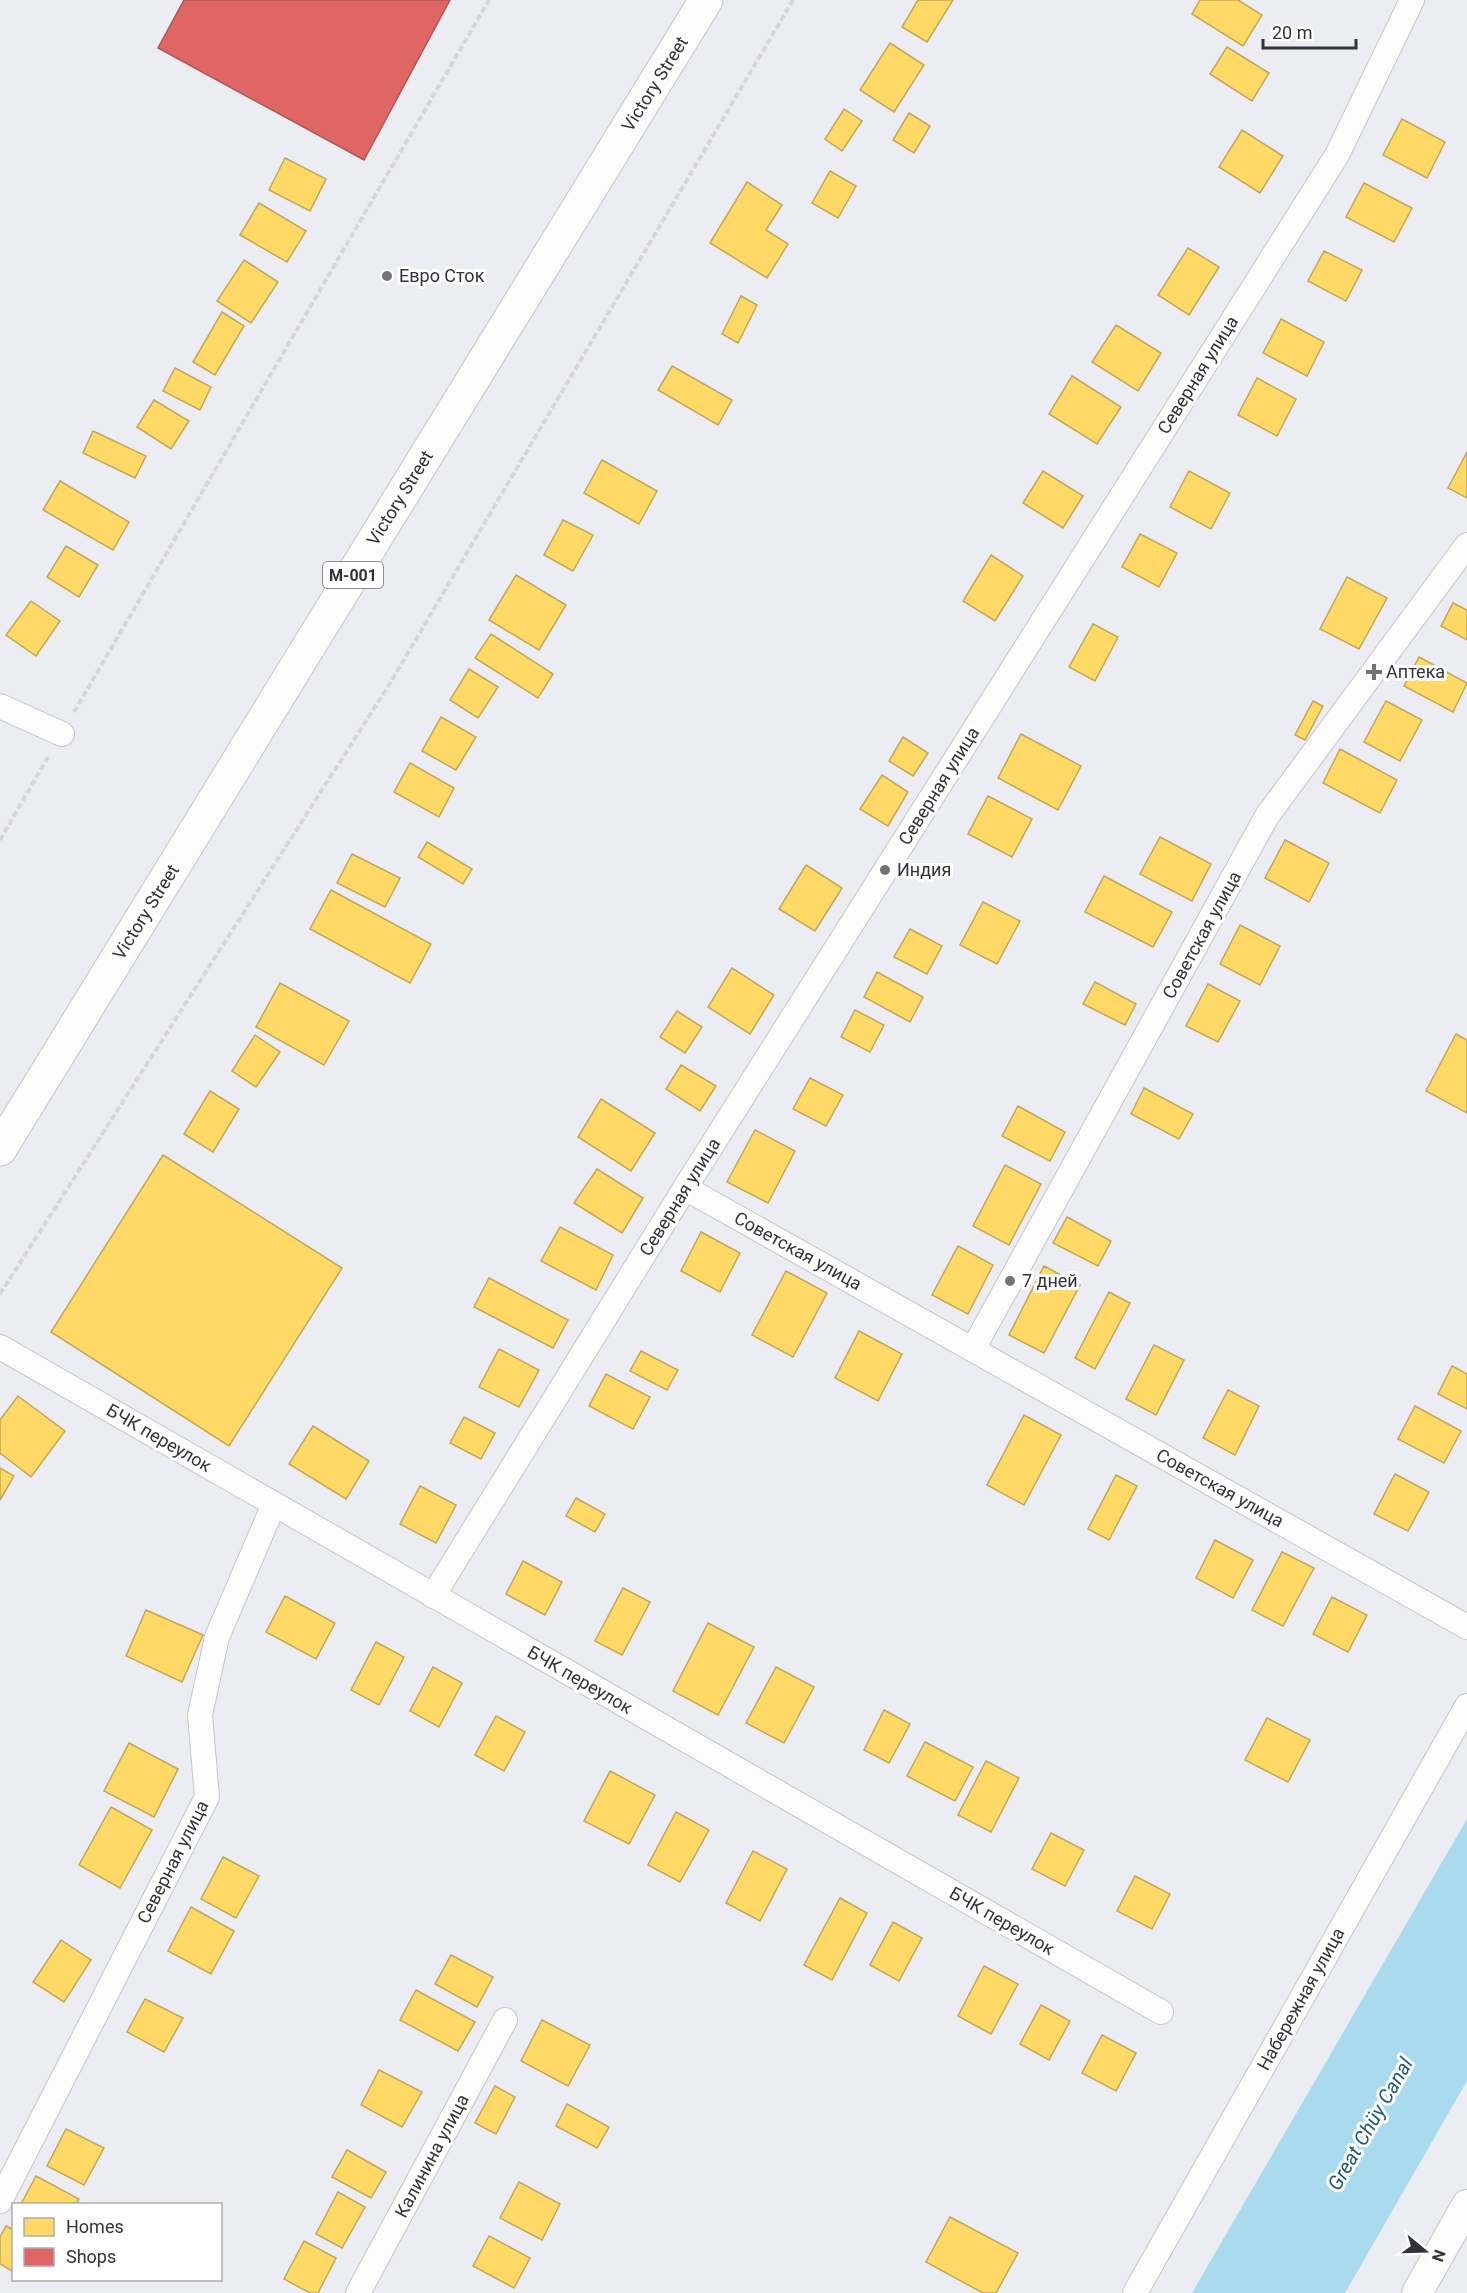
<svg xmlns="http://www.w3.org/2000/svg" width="1467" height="2293" font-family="Roboto,sans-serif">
  <rect width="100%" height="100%" fill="#ecedf2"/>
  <!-- water -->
  <path fill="#a9daee" d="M1467,1819V2081L1345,2293H1192Z"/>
  <!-- homes -->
  <g fill="#ffd966" stroke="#c2a758" stroke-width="1.5">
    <path d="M918,0H953L927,42L902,27Z"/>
    <path d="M1200,0H1238L1262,15L1243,46L1192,14Z"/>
    <path d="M890,43L924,65L894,112L860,90Z"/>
    <path d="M1227,47L1269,73L1252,101L1210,74Z"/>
    <path d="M844,109L862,121L842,151L825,139Z"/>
    <path d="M909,113L930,126L914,153L893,140Z"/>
    <path d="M1402,119L1445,142L1427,178L1383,155Z"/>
    <path d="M1242,130L1283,156L1260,193L1219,167Z"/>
    <path d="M285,158L326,179L310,211L269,190Z"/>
    <path d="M830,171L856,186L838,218L812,203Z"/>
    <path d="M747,182L782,205L766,230L788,244L767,278L710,243Z"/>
    <path d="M1364,183L1412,208L1394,242L1346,217Z"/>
    <path d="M259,203L306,231L287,262L240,235Z"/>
    <path d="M1188,248L1219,267L1189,315L1158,295Z"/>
    <path d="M1324,251L1362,270L1346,301L1308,281Z"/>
    <path d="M244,260L278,282L251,323L217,301Z"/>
    <path d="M741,296L757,305L738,343L722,334Z"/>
    <path d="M222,312L244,326L215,375L193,362Z"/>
    <path d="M1281,319L1324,342L1307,376L1263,353Z"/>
    <path d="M1116,325L1161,353L1138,391L1092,362Z"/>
    <path d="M672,366L732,400L718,425L658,390Z"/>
    <path d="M175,368L211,387L200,410L163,391Z"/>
    <path d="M1072,376L1121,407L1097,444L1049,414Z"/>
    <path d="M1257,378L1296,399L1277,436L1238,415Z"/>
    <path d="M154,400L189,421L171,449L137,427Z"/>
    <path d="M93,431L146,456L135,478L83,453Z"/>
    <path d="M1467,452V498L1448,488Z"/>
    <path d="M602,460L657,491L639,524L584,493Z"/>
    <path d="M1043,471L1083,496L1063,528L1023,503Z"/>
    <path d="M1189,471L1230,493L1211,529L1170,507Z"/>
    <path d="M60,481L129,522L113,550L43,510Z"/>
    <path d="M563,520L593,535L573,571L544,555Z"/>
    <path d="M1140,534L1177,553L1159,587L1122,567Z"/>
    <path d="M66,546L98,565L79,597L47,577Z"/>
    <path d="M991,555L1023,576L995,621L963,601Z"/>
    <path d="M516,575L566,605L539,650L489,620Z"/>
    <path d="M1347,577L1387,598L1359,649L1320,629Z"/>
    <path d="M31,601L60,621L36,656L6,635Z"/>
    <path d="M1453,603L1467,610V640L1441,626Z"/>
    <path d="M1093,624L1118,637L1095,681L1069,667Z"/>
    <path d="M491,634L553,674L538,698L475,658Z"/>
    <path d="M1419,657L1467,683L1453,712L1404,686Z"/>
    <path d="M469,669L498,687L478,718L450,700Z"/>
    <path d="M1313,701L1323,706L1305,740L1295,735Z"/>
    <path d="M1386,701L1422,720L1400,761L1364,742Z"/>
    <path d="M441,717L476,737L456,770L422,751Z"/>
    <path d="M1021,734L1081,766L1058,810L998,778Z"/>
    <path d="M903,737L928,753L913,776L889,761Z"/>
    <path d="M1340,749L1397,780L1380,813L1323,783Z"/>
    <path d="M410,763L454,788L439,817L394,792Z"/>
    <path d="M882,775L908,792L888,826L860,809Z"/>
    <path d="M988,796L1032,819L1012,857L968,834Z"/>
    <path d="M1160,837L1211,864L1192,901L1140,874Z"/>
    <path d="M1285,840L1329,863L1309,902L1265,878Z"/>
    <path d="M427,842L472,869L463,884L418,857Z"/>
    <path d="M352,854L400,878L385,907L337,883Z"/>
    <path d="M806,865L842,888L815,931L779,909Z"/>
    <path d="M1104,876L1172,912L1153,947L1085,912Z"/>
    <path d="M331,890L431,944L410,983L310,929Z"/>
    <path d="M983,902L1020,921L997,964L960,945Z"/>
    <path d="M1240,925L1280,946L1260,985L1220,964Z"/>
    <path d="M910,929L942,946L927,974L894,957Z"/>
    <path d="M732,968L774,995L750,1034L708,1007Z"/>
    <path d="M877,972L923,997L910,1022L864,997Z"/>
    <path d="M1095,982L1136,1004L1125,1025L1083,1004Z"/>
    <path d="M280,983L349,1021L324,1065L256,1027Z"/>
    <path d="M1208,984L1240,1001L1218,1042L1186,1026Z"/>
    <path d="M855,1010L884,1025L870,1052L841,1037Z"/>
    <path d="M677,1011L702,1027L685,1053L660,1037Z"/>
    <path d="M1456,1034L1467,1040V1113L1426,1091Z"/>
    <path d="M255,1035L280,1052L256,1087L232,1071Z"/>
    <path d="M681,1065L716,1086L700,1111L666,1089Z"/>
    <path d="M810,1078L843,1095L826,1126L793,1109Z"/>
    <path d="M1144,1088L1193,1114L1179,1139L1131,1114Z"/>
    <path d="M210,1091L239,1109L213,1152L184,1134Z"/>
    <path d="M601,1099L655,1133L631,1171L578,1137Z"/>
    <path d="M1018,1106L1065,1132L1050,1161L1002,1136Z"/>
    <path d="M755,1130L795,1151L768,1203L727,1182Z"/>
    <path d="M163,1155L342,1268L229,1446L51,1332Z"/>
    <path d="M1005,1165L1041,1184L1009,1245L973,1226Z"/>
    <path d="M597,1169L643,1198L622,1233L574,1203Z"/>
    <path d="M1067,1217L1111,1241L1098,1266L1053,1243Z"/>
    <path d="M560,1227L613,1255L596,1290L541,1261Z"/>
    <path d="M701,1232L740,1253L720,1292L681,1271Z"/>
    <path d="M958,1246L993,1265L968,1314L932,1295Z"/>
    <path d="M1044,1266L1080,1285L1044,1353L1009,1335Z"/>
    <path d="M786,1271L827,1293L793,1357L752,1335Z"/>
    <path d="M489,1278L568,1320L553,1348L474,1307Z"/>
    <path d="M1109,1292L1130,1303L1095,1369L1075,1358Z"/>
    <path d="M859,1331L902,1354L878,1401L835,1378Z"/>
    <path d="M1154,1345L1184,1360L1156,1415L1126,1399Z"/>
    <path d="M499,1349L539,1370L519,1407L479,1387Z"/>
    <path d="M641,1351L678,1370L667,1390L630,1371Z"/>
    <path d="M1452,1366L1467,1374V1409L1438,1394Z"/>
    <path d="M606,1374L650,1397L633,1429L589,1406Z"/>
    <path d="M1228,1390L1259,1406L1235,1455L1203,1438Z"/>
    <path d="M18,1396L65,1431L31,1477L0,1453V1420Z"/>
    <path d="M1415,1406L1461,1431L1444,1463L1398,1439Z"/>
    <path d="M1024,1415L1061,1435L1024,1505L987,1485Z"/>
    <path d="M464,1417L495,1433L481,1459L450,1443Z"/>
    <path d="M313,1426L369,1461L346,1499L289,1464Z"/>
    <path d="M0,1468L14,1476L0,1500Z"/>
    <path d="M1395,1474L1429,1492L1408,1531L1374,1514Z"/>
    <path d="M1116,1475L1137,1486L1109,1540L1088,1529Z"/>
    <path d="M420,1486L456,1505L436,1543L400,1524Z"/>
    <path d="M576,1498L605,1514L595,1532L566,1516Z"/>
    <path d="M1215,1540L1253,1560L1233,1598L1196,1578Z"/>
    <path d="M1282,1552L1314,1568L1283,1626L1252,1610Z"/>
    <path d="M523,1561L562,1582L545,1615L506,1594Z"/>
    <path d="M623,1588L650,1602L622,1655L595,1641Z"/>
    <path d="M285,1596L335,1623L316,1659L266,1632Z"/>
    <path d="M1332,1597L1367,1615L1348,1652L1313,1634Z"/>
    <path d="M146,1610L203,1635L182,1682L126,1656Z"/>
    <path d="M708,1623L754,1647L718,1715L673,1691Z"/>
    <path d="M376,1642L404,1657L379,1705L351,1690Z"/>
    <path d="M433,1667L462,1683L439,1727L410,1711Z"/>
    <path d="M776,1667L814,1687L784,1743L746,1723Z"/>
    <path d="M884,1710L910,1724L889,1763L864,1750Z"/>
    <path d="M496,1716L525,1732L504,1771L475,1755Z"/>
    <path d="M1267,1718L1310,1740L1288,1782L1245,1760Z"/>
    <path d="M925,1742L973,1767L955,1801L907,1776Z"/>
    <path d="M129,1743L178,1769L154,1817L104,1791Z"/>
    <path d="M986,1761L1019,1778L991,1832L958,1815Z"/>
    <path d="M610,1771L655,1795L629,1844L584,1821Z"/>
    <path d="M111,1807L152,1830L120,1888L79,1865Z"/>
    <path d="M676,1812L709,1830L680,1882L648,1865Z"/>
    <path d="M1051,1833L1084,1850L1065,1886L1032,1869Z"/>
    <path d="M753,1851L787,1869L760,1921L726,1903Z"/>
    <path d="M223,1857L259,1876L236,1918L201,1899Z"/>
    <path d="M1135,1876L1170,1894L1152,1929L1117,1911Z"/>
    <path d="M840,1898L867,1913L832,1980L804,1965Z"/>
    <path d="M191,1907L234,1931L211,1974L168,1951Z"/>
    <path d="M893,1922L922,1938L899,1981L870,1965Z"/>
    <path d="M61,1940L91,1960L64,2002L33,1982Z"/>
    <path d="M451,1955L493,1977L477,2007L435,1984Z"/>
    <path d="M984,1966L1018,1984L991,2034L958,2016Z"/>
    <path d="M416,1990L475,2022L458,2051L400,2020Z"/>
    <path d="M145,1999L183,2018L164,2052L127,2032Z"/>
    <path d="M1041,2005L1070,2021L1049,2060L1020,2044Z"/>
    <path d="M542,2020L590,2045L568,2086L521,2061Z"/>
    <path d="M1102,2035L1136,2053L1116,2091L1082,2073Z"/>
    <path d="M379,2070L422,2092L402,2127L361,2105Z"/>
    <path d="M495,2086L515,2097L496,2134L475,2123Z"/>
    <path d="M567,2104L609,2127L597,2148L556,2126Z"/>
    <path d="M66,2129L104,2148L84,2185L47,2166Z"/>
    <path d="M347,2150L386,2172L371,2198L332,2177Z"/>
    <path d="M36,2176L79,2199L76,2204H21Z"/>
    <path d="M519,2182L560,2204L542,2240L500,2218Z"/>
    <path d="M338,2192L365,2207L342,2248L316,2234Z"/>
    <path d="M950,2217L1018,2253L996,2293H983L926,2262Z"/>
    <path d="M6,2226L14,2230V2272L0,2264V2237Z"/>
    <path d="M489,2236L530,2258L514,2288L473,2266Z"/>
    <path d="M304,2241L336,2258L318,2293H310L284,2279Z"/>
  </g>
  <!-- shops -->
  <path fill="#e06666" stroke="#ac5758" stroke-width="1.5" d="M184,0H450L364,160L158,48Z"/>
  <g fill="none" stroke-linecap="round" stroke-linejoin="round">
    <!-- minor casing -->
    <g stroke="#c4c5c9" stroke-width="26">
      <g id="minor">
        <path d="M0,706L62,734"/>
        <path d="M685,1188L1467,1627"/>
        <path d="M0,1347L1161,2012"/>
        <path d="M973,1349L1267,816L1467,545"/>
        <path d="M433,1596L685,1188L1337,155L1412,0"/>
        <path d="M0,2201L207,1797L200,1715L217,1637L274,1504"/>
        <path d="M358,2293L505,2020"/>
        <path d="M1135,2293L1467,1706"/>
      </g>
    </g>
    <!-- tertiary casing -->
    <g stroke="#c4c5c9" stroke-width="32">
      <path id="tertiary" d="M1417,2293L1467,2205"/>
    </g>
    <!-- primary casing -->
    <g stroke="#c4c5c9" stroke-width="35">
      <path id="primary" d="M0,1149L706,0"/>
    </g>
    <!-- path -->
    <g stroke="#d6d6d8" stroke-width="4" stroke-dasharray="6 3" stroke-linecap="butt">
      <path d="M74,712L489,0"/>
      <path d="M0,840L48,757"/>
      <path d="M0,1294L389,685L793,0"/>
    </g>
    <!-- minor -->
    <use href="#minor" stroke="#fcfcfd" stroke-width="24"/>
    <!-- tertiary -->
    <use href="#tertiary" stroke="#fcfcfd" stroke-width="30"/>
    <!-- primary -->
    <use href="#primary" stroke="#fcfcfd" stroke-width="33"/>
  </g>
  <!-- markers -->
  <g fill="#737478" stroke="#fff" stroke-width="2">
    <circle cx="387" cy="276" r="6"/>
    <path d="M1371 663h6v6h6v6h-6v6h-6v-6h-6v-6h6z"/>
    <circle cx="885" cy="870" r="6"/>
    <circle cx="1010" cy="1281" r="6"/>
  </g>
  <g text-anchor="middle" stroke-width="6" stroke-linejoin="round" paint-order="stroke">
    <!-- shield labels -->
    <rect fill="#fff" stroke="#707073" stroke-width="1.5" x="323" y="562" width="60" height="26" rx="4.5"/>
    <g font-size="16" font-weight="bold" fill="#323337">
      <text x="353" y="581">М-001</text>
    </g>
    <!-- street labels -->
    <g font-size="18" fill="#323337" stroke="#fff">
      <text transform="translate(655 84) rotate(-58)" y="6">Victory Street</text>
      <text transform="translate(1198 375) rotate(-58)" y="6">Северная улица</text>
      <text transform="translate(400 498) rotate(-58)" y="6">Victory Street</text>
      <text transform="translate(939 786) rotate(-58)" y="6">Северная улица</text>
      <text transform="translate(146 912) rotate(-58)" y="6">Victory Street</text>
      <text transform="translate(1202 935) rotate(-61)" y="6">Советская улица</text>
      <text transform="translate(680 1197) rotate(-58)" y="6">Северная улица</text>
      <text transform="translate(798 1251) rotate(29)" y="6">Советская улица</text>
      <text transform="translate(159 1438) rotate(30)" y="6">БЧК переулок</text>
      <text transform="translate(1220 1488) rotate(29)" y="6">Советская улица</text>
      <text transform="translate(580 1680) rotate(30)" y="6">БЧК переулок</text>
      <text transform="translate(173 1862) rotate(-63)" y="6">Северная улица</text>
      <text transform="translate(1002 1921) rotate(30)" y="6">БЧК переулок</text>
      <text transform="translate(1301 1999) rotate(-61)" y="6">Набережная улица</text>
      <text transform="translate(432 2156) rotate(-62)" y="6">Калинина улица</text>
    </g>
    <!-- poi labels -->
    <g font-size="18" fill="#323337" stroke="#fff" text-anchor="start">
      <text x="399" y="282">Евро Сток</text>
      <text x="1386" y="678">Аптека</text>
      <text x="897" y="876">Индия</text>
      <text x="1022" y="1287">7 дней</text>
    </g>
    <!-- water labels -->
    <g font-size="20" font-style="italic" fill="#21596c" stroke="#fff">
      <text transform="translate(1370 2124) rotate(-60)" y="7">Great Chüy Canal</text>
    </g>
  </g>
  <!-- legend -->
  <rect x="12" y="2203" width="210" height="78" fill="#ffffff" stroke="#adadaf" stroke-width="1.5"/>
  <rect x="24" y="2218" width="30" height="18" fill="#ffd966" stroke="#adadaf" stroke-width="1.5"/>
  <text x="66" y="2233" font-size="18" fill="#323337">Homes</text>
  <rect x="24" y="2248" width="30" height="18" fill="#e06666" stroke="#adadaf" stroke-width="1.5"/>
  <text x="66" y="2263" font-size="18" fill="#323337">Shops</text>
  <!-- north arrow -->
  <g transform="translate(1425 2251) rotate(109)" stroke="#ffffff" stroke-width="4.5" paint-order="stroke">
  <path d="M0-4.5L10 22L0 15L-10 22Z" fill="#323337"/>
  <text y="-9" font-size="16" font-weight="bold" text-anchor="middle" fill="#323337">N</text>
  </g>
  <!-- scale -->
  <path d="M1263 39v9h93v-9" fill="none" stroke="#323337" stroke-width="3"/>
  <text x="1272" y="39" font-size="18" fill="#323337" stroke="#ffffff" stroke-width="4.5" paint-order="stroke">20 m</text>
</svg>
